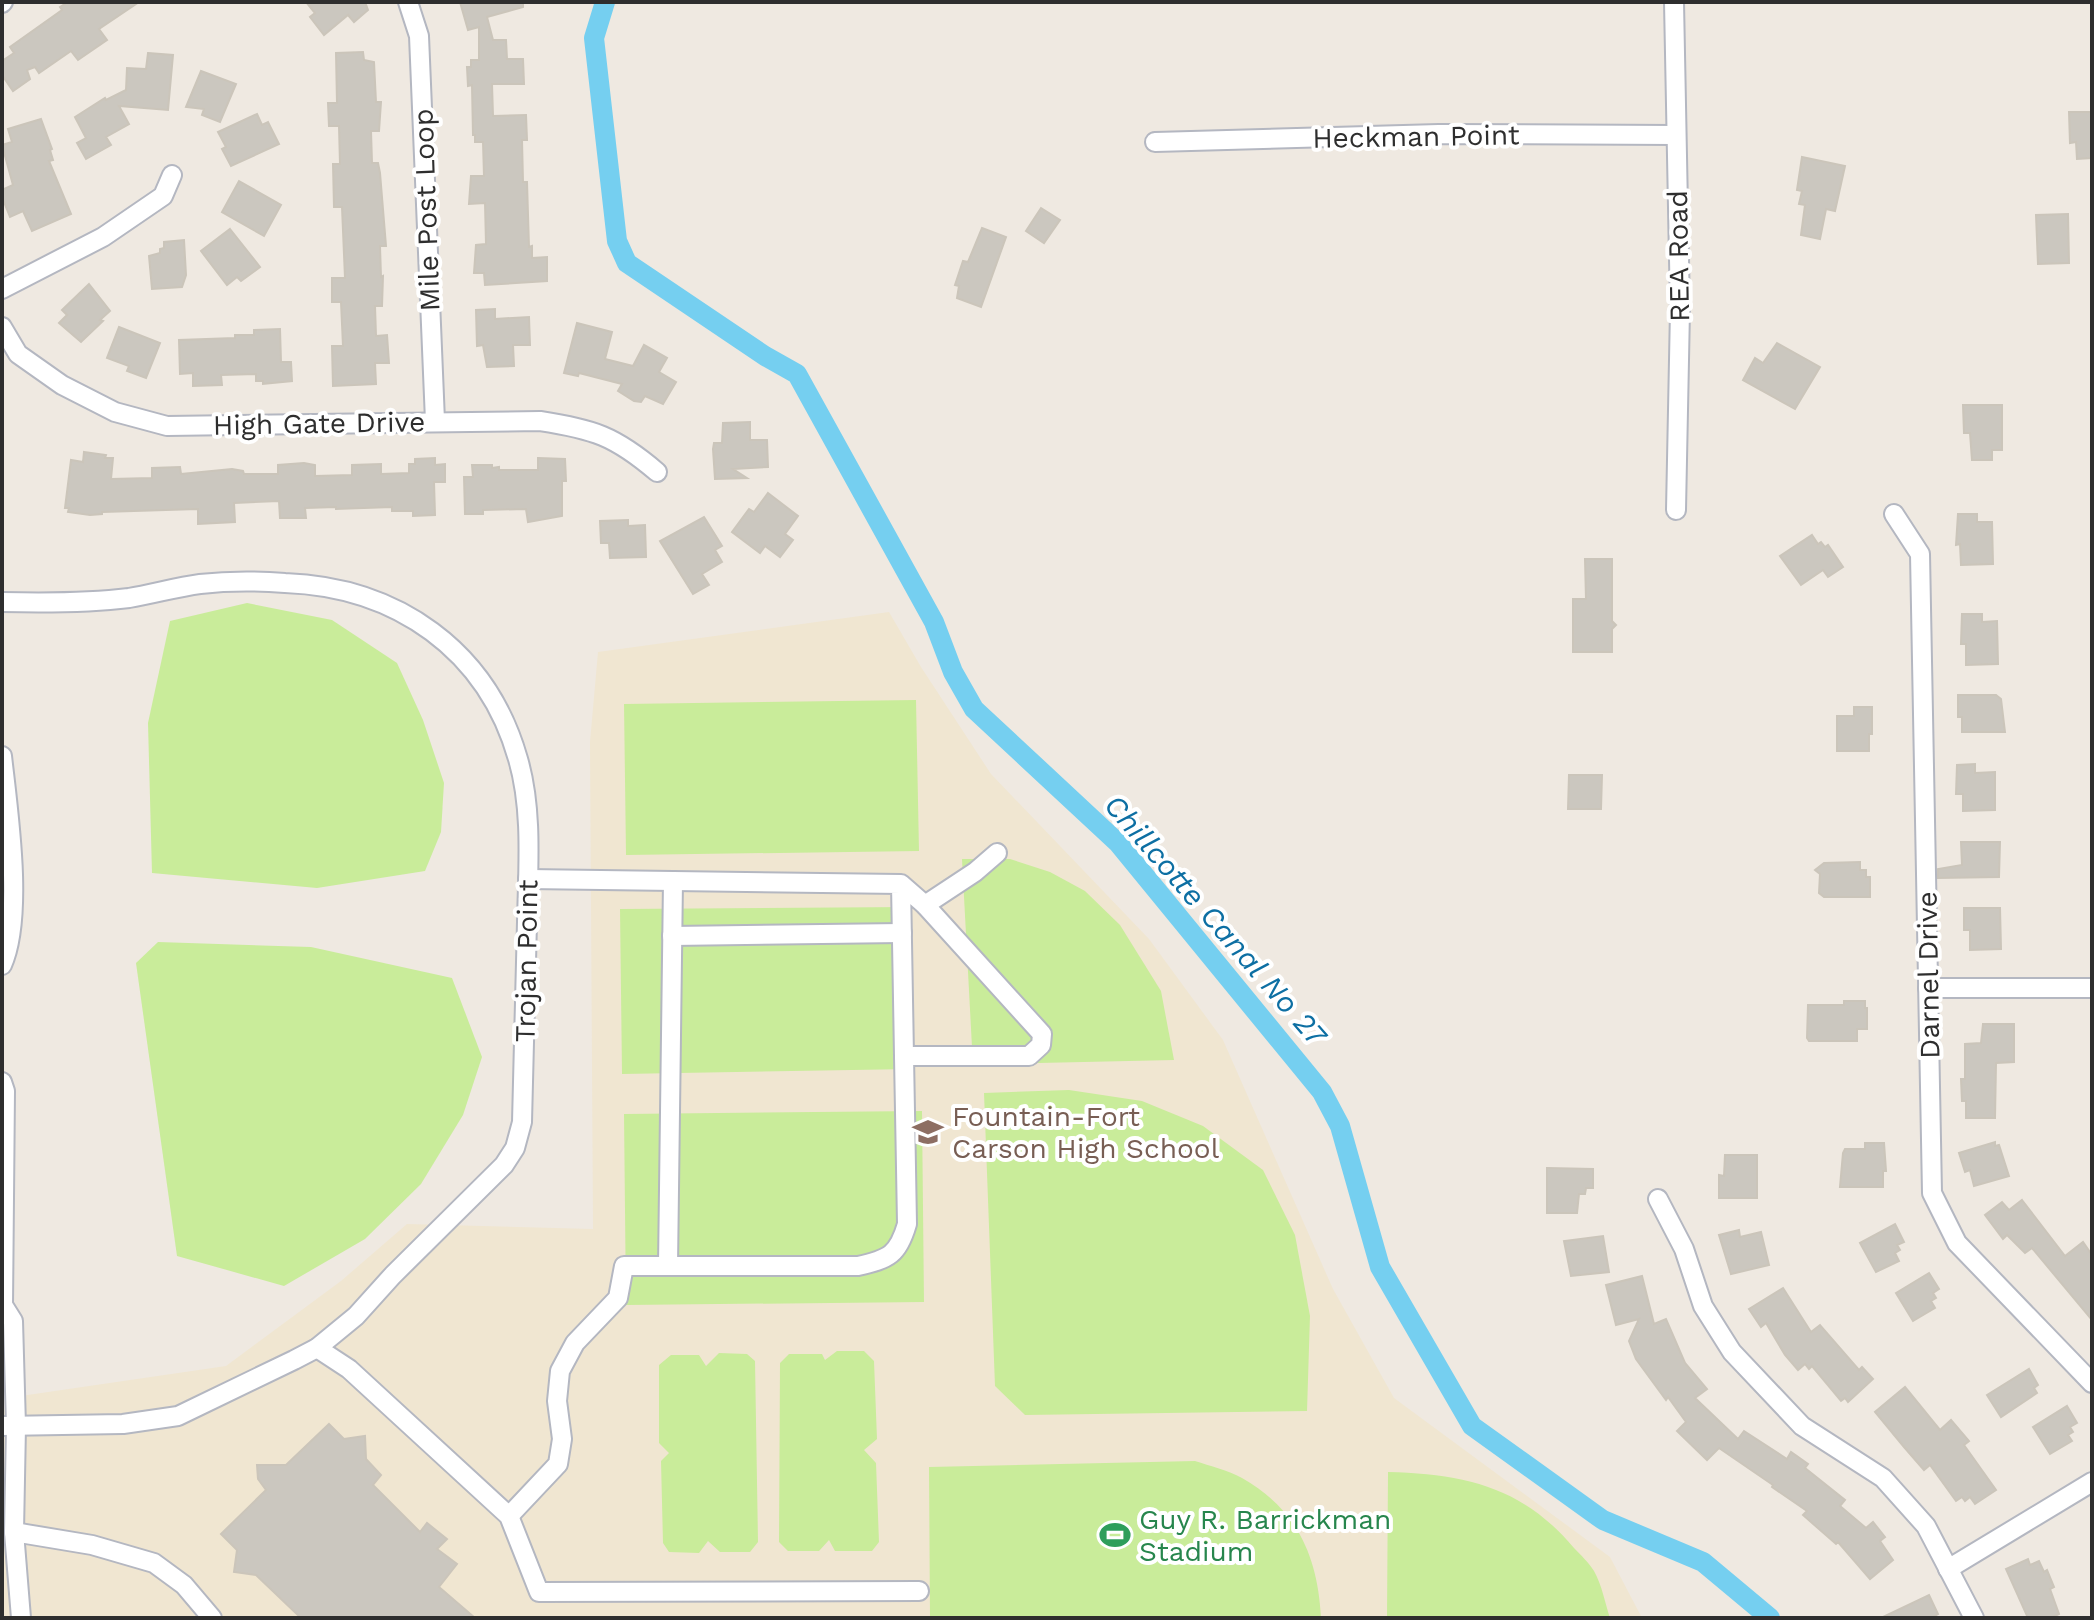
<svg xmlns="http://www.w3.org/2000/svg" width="2094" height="1620" font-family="'Work Sans',sans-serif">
  <rect width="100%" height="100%" fill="#efe9e1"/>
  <!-- education -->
  <path fill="#f0e6d1" d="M889,612L921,667L991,774L1149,939L1223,1040L1333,1289L1394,1398L1610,1557L1642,1618H2V1421L7,1398L226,1366L341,1281L407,1224L593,1229L590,742L598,652Z"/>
  <!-- pitch -->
  <g fill="#c9ec9a">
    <path d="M247,603L332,620L397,663L423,720L444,783L441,832L425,871L317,888L152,873L148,723L170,621Z"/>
    <path d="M916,700L919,851L626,855L624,704Z"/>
    <path d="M962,859H1010L1050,872L1085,891L1120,925L1161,991L1174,1060L988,1064L972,1047Z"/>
    <path d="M911,907L912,1069L622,1074L620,909Z"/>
    <path d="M158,942L311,947L452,978L482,1057L463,1115L421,1184L365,1239L284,1286L177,1256L136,963Z"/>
    <path d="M1069,1090L1142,1101L1203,1126L1263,1170L1295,1235L1310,1316L1307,1411L1025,1415L995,1386L984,1093Z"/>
    <path d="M922,1111L924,1302L626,1305L624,1114Z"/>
    <path d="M837,1351H864L874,1361L877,1439L864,1450L876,1463L879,1542L872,1551H835L829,1540L819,1551H788L779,1542L780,1363L789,1354H822L825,1360Z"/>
    <path d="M719,1353L747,1354L755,1361L758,1542L750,1552H720L708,1541L699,1553L669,1552L663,1543L661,1461L669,1453L659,1443V1365L671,1355H699L706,1366Z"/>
    <path d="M1195,1461C1210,1466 1228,1470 1242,1478C1297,1509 1318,1557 1321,1618H930L929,1467Z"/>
    <path d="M1388,1472C1465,1474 1523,1487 1574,1548C1581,1555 1589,1563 1594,1571C1602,1585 1605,1603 1610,1618H1387Z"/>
  </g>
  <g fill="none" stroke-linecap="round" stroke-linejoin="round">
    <!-- canal -->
    <path stroke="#75cff0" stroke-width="20" d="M605,2L594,38L617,241L627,263L765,356L797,374L934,622L953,672L974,709L1118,843L1322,1092L1340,1126L1380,1267L1472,1426L1603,1520L1703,1562L1770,1618"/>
  </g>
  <!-- building -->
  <g fill="#cbc7bf" stroke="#cbc5ba" stroke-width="2">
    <path d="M68,2H139L99,29L107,40L78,60L71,51L39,73L35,67L27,70L30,79L13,91L2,75V61L14,53L10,47L62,10L60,7Z"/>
    <path d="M306,2H365L368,10L354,22L348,15L324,35L310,17L315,13Z"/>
    <path d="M460,2H523V7L487,17L493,40H506L507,59H523L524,84H492L493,116L526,115L527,140H522L523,182H527L529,247L532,246V258L547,257V281L485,285L484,273H474L476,245L486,244L485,203L469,204L471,176H484L483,142H475V135H473L472,85L468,86L467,67H471V60H479V27L468,30Z"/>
    <path d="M363,52L364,60L374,62L376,102H381L379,131H371L372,163H378L380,173L386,246H380L381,277L383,276L382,306H375L376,336L387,335L389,363H375L376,384L333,386L332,346H343L341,302H332V278H345L342,207H334L333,164H340L339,126H329L328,103H337L336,53Z"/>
    <path d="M148,53L173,55L168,110L119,106L129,124L106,137L111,145L86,159L77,143L86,138L75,117L105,98L106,100L126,90L127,68L146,69Z"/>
    <path d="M201,71L236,84L220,122L202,115L204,109L186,107Z"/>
    <path d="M2069,112H2092V158L2077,159L2076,142L2070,143Z"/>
    <path d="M257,114L262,125L268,122L279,144L231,166L222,149L226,147L218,132Z"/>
    <path d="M41,119L52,149L50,150L53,160L49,161L71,214L32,231L23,211L10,217L2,197V190L13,185L2,145L12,142L8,129Z"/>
    <path d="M1802,157L1845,166L1835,211L1826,209L1820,239L1801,235L1805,205L1799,204L1802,191L1797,190Z"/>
    <path d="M239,181L281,205L264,236L222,212Z"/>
    <path d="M1041,208L1060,220L1044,243L1026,231Z"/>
    <path d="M2068,214L2069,263L2038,264L2036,215Z"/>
    <path d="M982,228L1006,237L981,307L957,298L959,286L955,285L963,261L968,262Z"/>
    <path d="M230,229L260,267L241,281L237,277L227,285L201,251Z"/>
    <path d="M184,240L186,275L182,287L152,289L149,256L160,253V249L164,248V242Z"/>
    <path d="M89,284L110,311L100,320L103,321L81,342L59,323L67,315L62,310Z"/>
    <path d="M495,309V319L529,317L530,345H513L514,366L487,367L483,345L477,346L476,310Z"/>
    <path d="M577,323L612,332L605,359L633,366L644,345L667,358L659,372L676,382L663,404L645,396L641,402L634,401L618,391L622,384L579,373L578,376L564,373Z"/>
    <path d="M119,327L160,343L146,378L127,371L129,366L107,358Z"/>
    <path d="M280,329L281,362H291L292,381L263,384V381H256V374L221,375L222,385L193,386V373L180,374L179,340L235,338V335H254V330Z"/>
    <path d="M1777,343L1820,367L1795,409L1743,380L1755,358L1763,363Z"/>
    <path d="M1963,405H2002V450H1992V460H1972L1970,433H1964Z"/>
    <path d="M750,422V440H767L768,467L733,469L747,478L715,479L713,449L714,443H722L723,423Z"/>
    <path d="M84,452L106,455L105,458H113L111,479L152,478V468L180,467L181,474L232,469L243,471L244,474H278V465L304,463L315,465V476L352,475V465L381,464V474L409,473V464H415V459L435,458V465L445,464V482H434L435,515L413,516V511H392V507L336,509V507L305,508L306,518H280L279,501L234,503L235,522L198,524V509L102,512V514L90,515L68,512L69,508H65L71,460L83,462Z"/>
    <path d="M538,458L565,459L566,481H562V516L528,522L526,509L483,510V514H465L464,477H473L472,465H492V468L499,467V470H538Z"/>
    <path d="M768,493L798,516L785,534L793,540L780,557L765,546L760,553L732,532L749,509L754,512Z"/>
    <path d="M1958,514H1977V522H1992L1993,564L1961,565L1960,544L1956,545Z"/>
    <path d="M704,517L722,546L715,550L722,562L702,574L709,585L693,594L660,541Z"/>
    <path d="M628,520V526L645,525L646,557L610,558L609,543H601L600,521Z"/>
    <path d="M1812,535L1818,544L1821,542L1825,547L1828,545L1843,567L1828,577L1823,570L1801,585L1780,556Z"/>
    <path d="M1585,559H1612V621L1616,625L1612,629V652H1573V599H1586Z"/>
    <path d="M1962,614H1982V622L1997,621L1998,664L1966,665V644H1961Z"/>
    <path d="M1958,695H1996L2001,699L2005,732H1962V717H1958Z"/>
    <path d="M1854,707H1872V734H1869V751H1837V716H1854Z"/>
    <path d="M1975,764V773L1995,772V810L1963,811V794H1956L1957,765Z"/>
    <path d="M1569,775H1602L1601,809H1568Z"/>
    <path d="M1961,842H2000L1999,877L1938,878V869L1962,865Z"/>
    <path d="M1860,862V870H1866V877H1870V897H1824L1819,893L1820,874L1815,870L1824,863Z"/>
    <path d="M1964,908H2000L2001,949L1970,950V930H1964Z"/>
    <path d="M1844,1001H1865V1008H1867V1029H1857V1041H1809L1807,1038L1808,1005H1844Z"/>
    <path d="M1983,1024H2014V1062L1996,1063L1995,1118H1966V1101H1962L1961,1079H1965V1044L1981,1043Z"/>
    <path d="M1995,1142V1146L1999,1145L2009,1176L1974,1186L1970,1170L1965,1172L1959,1153Z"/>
    <path d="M1865,1143H1884L1886,1171H1883V1187H1840L1843,1153L1845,1149H1865Z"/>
    <path d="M1725,1155H1757V1198H1719V1175L1724,1176Z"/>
    <path d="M1547,1168L1593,1169V1188H1586L1585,1194H1579L1577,1213H1547Z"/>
    <path d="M2022,1200L2065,1256L2083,1242L2092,1255V1320L2032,1248L2025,1253L2007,1235L2003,1239L1985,1215L2002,1202L2009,1210Z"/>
    <path d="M1895,1224L1904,1242L1897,1245L1900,1250L1895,1253L1899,1261L1876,1272L1860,1243Z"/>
    <path d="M1739,1230L1740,1237L1761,1232L1769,1265L1731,1274L1719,1235Z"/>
    <path d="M1603,1236L1609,1272L1571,1276L1564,1241Z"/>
    <path d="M1929,1273L1939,1289L1933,1293L1936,1298L1931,1301L1935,1308L1913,1321L1896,1293Z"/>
    <path d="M1642,1276L1654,1324L1666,1319L1685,1363L1707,1389L1695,1398L1738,1439L1744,1431L1787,1459L1791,1452L1808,1464L1805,1468L1845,1500L1840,1506L1866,1528L1873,1522L1885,1537L1880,1541L1893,1560L1870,1579L1838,1542L1836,1544L1803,1515L1807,1511L1772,1487L1773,1485L1719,1448L1707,1460L1677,1431L1686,1422L1668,1397L1666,1400L1636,1359L1629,1341L1639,1319L1616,1325L1606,1285Z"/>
    <path d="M1783,1288L1811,1332L1820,1325L1859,1370L1862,1367L1873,1379L1848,1402L1845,1398L1841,1401L1812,1366L1809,1369L1805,1364L1798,1370L1785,1355L1766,1323L1761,1327L1749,1309Z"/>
    <path d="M2029,1369L2038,1385L2034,1388L2037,1393L2001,1417L1987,1395Z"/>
    <path d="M1905,1387L1940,1430L1951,1420L1969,1441L1964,1445L1996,1490L1975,1504L1970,1497L1965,1501L1962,1497L1956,1501L1930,1465L1924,1470L1904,1447L1875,1412Z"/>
    <path d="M2067,1406L2077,1423L2070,1427L2073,1432L2068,1435L2072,1441L2050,1454L2033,1427Z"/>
    <path d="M329,1424L344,1439L365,1436L366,1459L381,1475L373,1485L420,1532L427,1523L447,1539L437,1549L457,1564L439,1587L475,1618H301L256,1575L234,1572L237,1550L221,1534L266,1490L258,1479L257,1465H286Z"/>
    <path d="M2028,1559L2030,1565L2039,1561L2044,1572L2047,1570L2054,1587L2050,1589L2059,1614L2051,1618H2028L2006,1569Z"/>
    <path d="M1929,1595L1938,1614L1931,1618H1881Z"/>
  </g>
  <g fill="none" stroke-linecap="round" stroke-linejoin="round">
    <!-- minor casing -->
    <g stroke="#b4b7c1" stroke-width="22">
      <g id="minor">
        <path d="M408,2L419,36L435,421"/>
        <path d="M1674,2L1680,310L1676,510"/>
        <path d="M2,3L3,2"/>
        <path d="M1155,142L1439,134L1676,135"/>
        <path d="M2,289L103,237L163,196L172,175"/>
        <path d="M2,327L18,354L62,385L115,412L167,426L540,421C593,429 615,436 657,472"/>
        <path d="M1894,514L1920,554L1932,1193L1957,1243L2092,1383"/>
        <path d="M2,602C43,603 88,603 129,598C153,594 177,587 200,584C227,581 258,581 285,583C397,587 487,650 518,759C533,810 528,869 527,922C525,989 524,1055 522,1122L515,1148L504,1165L393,1275L356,1316L317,1348L294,1360L178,1416L123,1424L2,1426"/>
        <path d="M2,756C8,810 24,916 2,965"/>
        <path d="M528,879L901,884L925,905L1042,1034L1041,1045L1029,1056H904L901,884"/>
        <path d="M925,905L975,872L997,853"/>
        <path d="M672,936L902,933"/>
        <path d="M1928,988H2092"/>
        <path d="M2,1082L5,1091L3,1305L13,1321L16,1426L14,1532L21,1618"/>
        <path d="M1658,1199L1684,1249L1703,1306L1732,1352L1802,1426L1883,1478L1926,1526L1974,1618"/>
        <path d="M668,1266L673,881"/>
        <path d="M317,1348L349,1369L509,1516L539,1592L919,1591"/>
        <path d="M509,1516L558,1464L562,1439L557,1401L560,1371L575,1343L618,1298L624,1266H858C889,1259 898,1255 907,1224L904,1056"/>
        <path d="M14,1532L92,1545L154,1563L184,1585L212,1618"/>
        <path d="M1948,1569L2092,1482"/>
      </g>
    </g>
    <!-- minor -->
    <use href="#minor" stroke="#fff" stroke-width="18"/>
  </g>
  <!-- icons -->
  <defs>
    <g id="school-bare" transform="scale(2.4)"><path d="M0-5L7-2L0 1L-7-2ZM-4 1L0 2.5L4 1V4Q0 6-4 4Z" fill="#8d6e63" stroke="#fff" stroke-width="2.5" paint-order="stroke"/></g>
    <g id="stadium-bare" transform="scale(2.4)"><path d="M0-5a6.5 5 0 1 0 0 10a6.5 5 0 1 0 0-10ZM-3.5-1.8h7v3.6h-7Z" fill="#2e9e5b" stroke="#fff" stroke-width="2.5" paint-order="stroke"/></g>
  </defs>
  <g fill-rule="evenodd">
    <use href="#school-bare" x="928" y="1132"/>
    <use href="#stadium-bare" x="1115" y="1535"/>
  </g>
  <g text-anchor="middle" stroke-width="8" stroke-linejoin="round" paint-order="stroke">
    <!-- street labels -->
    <g font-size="28" fill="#2e2e2e" stroke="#fff">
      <text transform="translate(1416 136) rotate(-1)" y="10">Heckman Point</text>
      <text transform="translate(426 210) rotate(-92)" y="10">Mile Post Loop</text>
      <text transform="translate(1678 256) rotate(-91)" y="10">REA Road</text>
      <text transform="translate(319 423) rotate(-1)" y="10">High Gate Drive</text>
      <text transform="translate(526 961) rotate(-89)" y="10">Trojan Point</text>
      <text transform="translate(1928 975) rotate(-91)" y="10">Darnel Drive</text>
    </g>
    <!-- education labels -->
    <g font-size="28" fill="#785e54" stroke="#fff" text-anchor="start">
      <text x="952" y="1126">Fountain-Fort<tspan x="952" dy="32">Carson High School</tspan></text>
    </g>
    <!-- leisure labels -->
    <g font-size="28" fill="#27864d" stroke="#fff" text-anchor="start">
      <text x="1139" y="1529">Guy R. Barrickman<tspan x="1139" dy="32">Stadium</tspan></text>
    </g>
    <!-- water labels -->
    <g font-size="30" font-style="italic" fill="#0d6fa3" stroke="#fff">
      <text transform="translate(1215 920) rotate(49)" y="10">Chillcotte Canal No 27</text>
    </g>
  </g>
  <!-- border -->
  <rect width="2094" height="1620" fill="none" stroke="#2e2e2e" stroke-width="8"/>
</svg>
